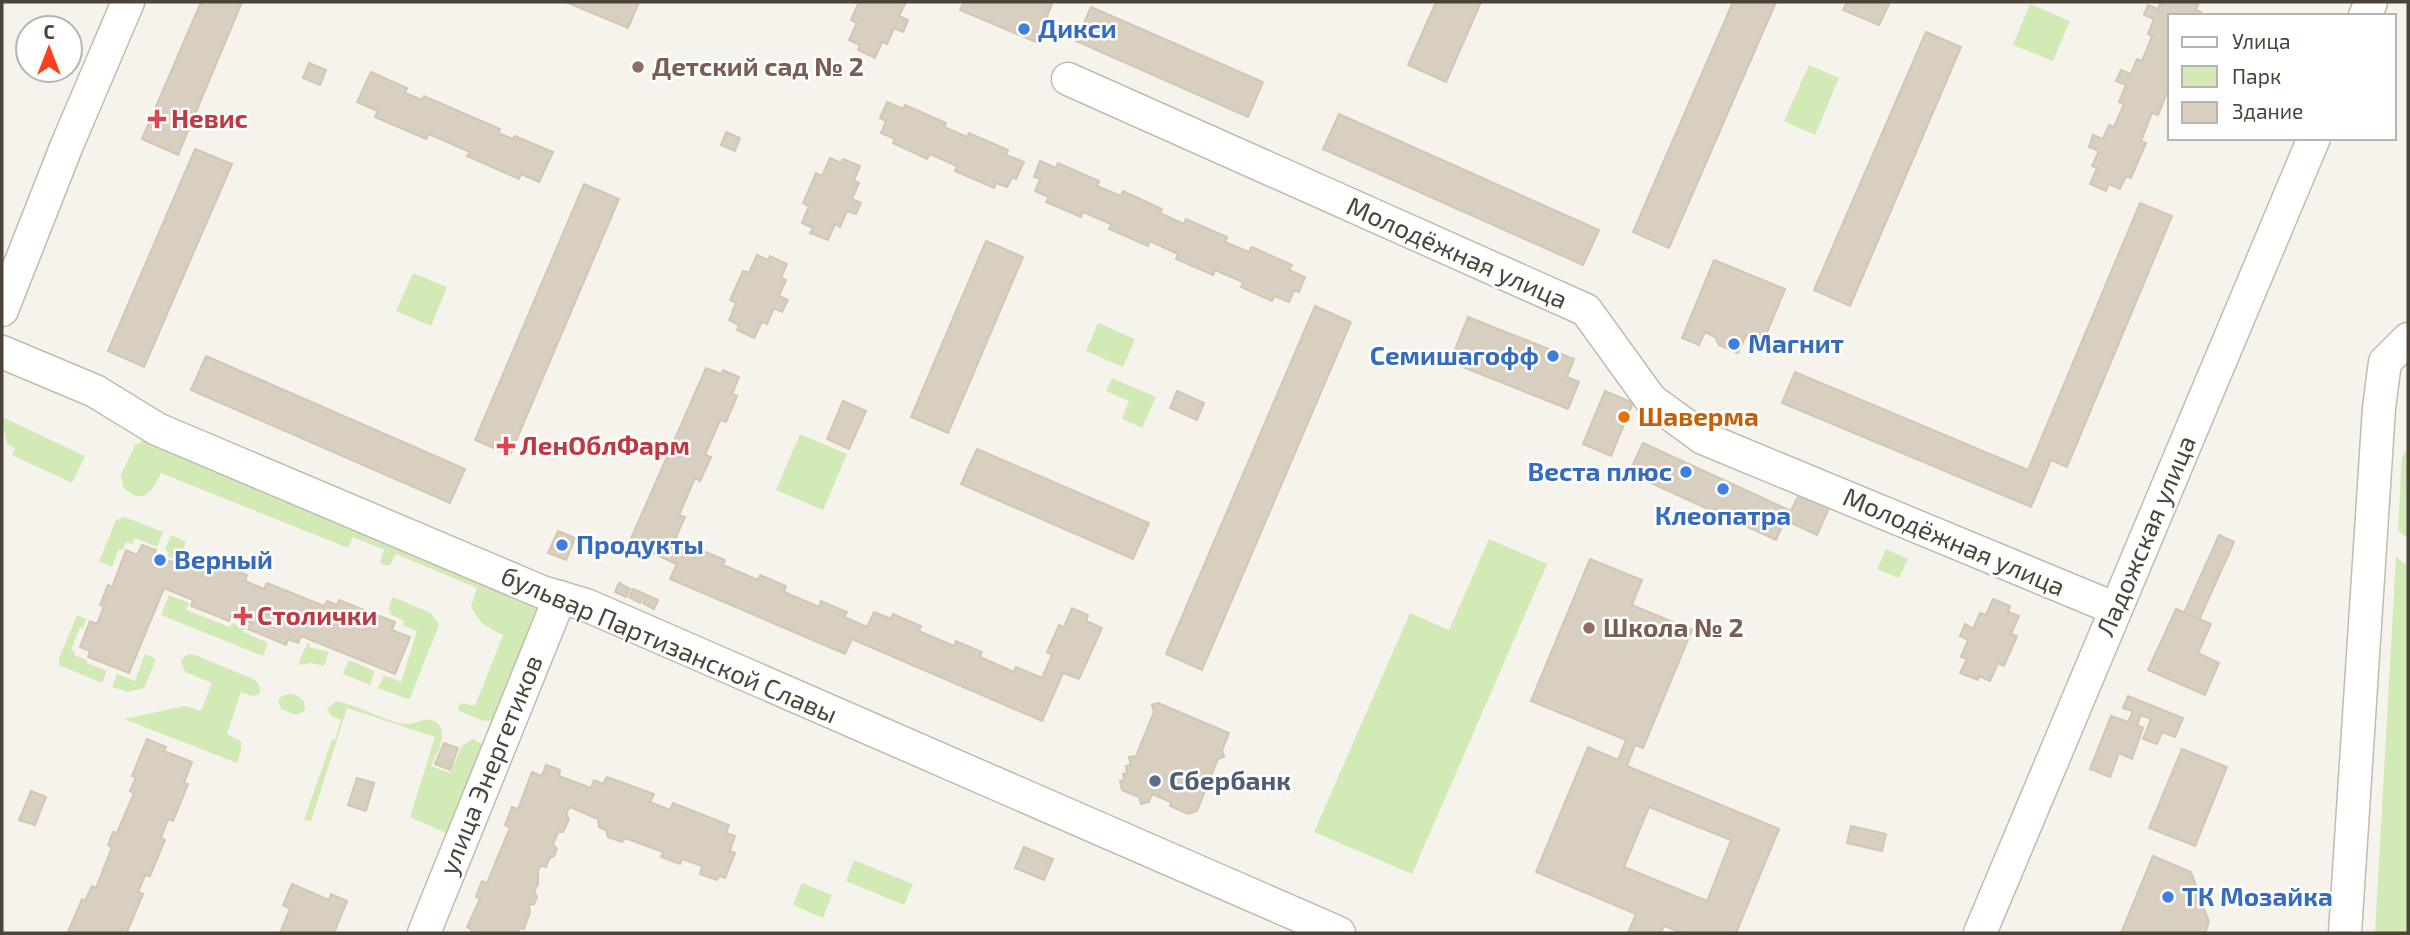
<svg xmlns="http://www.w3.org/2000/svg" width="2410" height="935" font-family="'Exo 2',sans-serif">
  <rect width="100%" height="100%" fill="#f6f3ec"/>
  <!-- green -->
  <g fill="#d2eab5">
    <path d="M2030,4L2070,21L2053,61L2013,45Z"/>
    <path d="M1809,65L1839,78L1815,135L1784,121Z"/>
    <path d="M413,273L447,287L431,326L396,311Z"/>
    <path d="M1098,323L1135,339L1123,367L1086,351Z"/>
    <path d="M1112,378L1156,397L1142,428L1122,419L1129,401L1106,391Z"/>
    <path d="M2,417L85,456L72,483L12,455L15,448L7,444Z"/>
    <path d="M800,434L847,454L823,510L776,490Z"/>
    <path d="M145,440L538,607L539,614L495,720L484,721L459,711L458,708L461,703L475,706L503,635C484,626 481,625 471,606L477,588L396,554L390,565H383L380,562L384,550L353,537L348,548L161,473C152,491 144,507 123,487L121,475L135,445Z"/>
    <path d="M2408,447V539L2398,530L2402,457Z"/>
    <path d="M125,517L163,532L157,547L135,538L132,544L126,542L122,550L119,549L112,567L99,561L116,520Z"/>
    <path d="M171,535L186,542L179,561L167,556L169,552L165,550Z"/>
    <path d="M1489,539L1547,564L1412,874L1314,832L1410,613L1449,630Z"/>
    <path d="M1886,549L1908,559L1899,578L1877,569Z"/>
    <path d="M2396,557L2408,566V933H2375Z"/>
    <path d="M169,595L189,603L186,610L230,627L232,623L245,628L243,632L268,643L263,656L161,615Z"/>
    <path d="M393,597L431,613L439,625L410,698L407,699L378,688L384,675L401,682L417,631L402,625L404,621L390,614L391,611L388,609Z"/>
    <path d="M77,615L86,619L83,628L80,627L71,650L75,652L74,655L87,660V663L107,671L102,683L59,665V658Z"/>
    <path d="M307,643L310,644L309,647L329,652L324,666L311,663L298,665Z"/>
    <path d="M145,654L156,659L144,688L128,692L112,687L117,674L135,681Z"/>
    <path d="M190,654L195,655L253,679C258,683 263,689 258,695L252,696L241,692L227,734L241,741V750L237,763L124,719L185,706L201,711L212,683L185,672L181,661L185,656Z"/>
    <path d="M349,660L375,671L370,685L343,674Z"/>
    <path d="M290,694L297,695L304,702L305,711L296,715L281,709L278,700L282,696Z"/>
    <path d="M336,701C356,704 392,725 409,724C419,723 430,714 439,725C448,736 436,754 431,766L450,773L462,746L473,739L483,745L448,834L410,817L435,737L347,708L311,821L304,820L332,740H335L341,720L331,716L327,709Z"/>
    <path d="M854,860L913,884L904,905L846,881Z"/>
    <path d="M802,883L832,895L823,918L793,905Z"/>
  </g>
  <!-- building -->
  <g fill="#d8cfc1" stroke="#d3c7b4" stroke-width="2" fill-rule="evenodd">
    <path d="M201,2H242L178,155L142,139Z"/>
    <path d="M566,2H639L628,28Z"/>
    <path d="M859,2H906L899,16L908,20L903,32L894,28L887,44L882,42L875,58L858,50L860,45L849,40L857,23L851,20Z"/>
    <path d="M964,2H1053L1036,42L960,10Z"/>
    <path d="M1436,2H1481L1446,82L1408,65Z"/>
    <path d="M1733,2H1776L1669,248L1633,232Z"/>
    <path d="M1847,2H1890L1879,25L1843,10Z"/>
    <path d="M2161,2H2199L2196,10L2201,12L2199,16H2170V85L2158,115L2152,113L2141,141L2146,143L2131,178L2126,176L2120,189L2109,184L2106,191L2090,184L2097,168L2092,166L2099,151L2089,147L2093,135L2103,139L2109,125L2114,127L2124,104L2119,102L2126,85L2116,81L2121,70L2131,74L2137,59L2142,61L2152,36L2148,34L2154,19L2144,15L2148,5L2158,9Z"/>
    <path d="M1091,7L1263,82L1248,117L1076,41Z"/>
    <path d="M1926,32L1961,47L1850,306L1814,290Z"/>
    <path d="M309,63L326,70L320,85L303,78Z"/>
    <path d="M371,72L407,88L405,93L422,100L424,96L500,129L498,133L513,139L515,136L553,152L539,182L521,174L519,179L467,156L470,152L429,134L426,139L375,117L378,111L357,102Z"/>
    <path d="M887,102L903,109L905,105L946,123L944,127L967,137L969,133L1008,150L1006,155L1024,162L1016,179L1012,178L1007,187L996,183L994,188L955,171L957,166L930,154L927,159L893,143L895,139L881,133L886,121L880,118Z"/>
    <path d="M1339,114L1599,230L1583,265L1323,149Z"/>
    <path d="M726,132L740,138L735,151L721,145Z"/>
    <path d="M195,149L232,164L144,367L108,351Z"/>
    <path d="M830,158L841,163L843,159L860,166L854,180L859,183L852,199L861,203L856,214L847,211L840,227L835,224L828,240L810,233L813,228L802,223L809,206L803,203L816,173L822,176Z"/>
    <path d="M1040,161L1056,168L1058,163L1099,181L1097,186L1121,196L1123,191L1162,209L1160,213L1184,224L1186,219L1227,237L1225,242L1249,252L1252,247L1292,265L1289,270L1305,277L1299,292L1294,290L1289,302L1274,296L1272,301L1241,287L1243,282L1215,270L1213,275L1176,259L1178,254L1150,241L1148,246L1109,229L1111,224L1083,212L1081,217L1046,202L1049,197L1035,191L1040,179L1034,177Z"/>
    <path d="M584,184L619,199L510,455L475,440Z"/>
    <path d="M2140,203L2172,216L2067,467L2051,460L2031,507L1782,403L1795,372L2028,470Z"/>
    <path d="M986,241L1023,257L948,433L911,417Z"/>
    <path d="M757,255L768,260L770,256L787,264L781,278L786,280L779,296L788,300L782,312L774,308L767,324L762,322L754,338L737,330L739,325L729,320L736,303L730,300L743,271L749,273Z"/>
    <path d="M1714,260L1785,289L1763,342L1746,335L1738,353L1719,345L1715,337L1705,332L1699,345L1682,338Z"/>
    <path d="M1315,306L1351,322L1202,670L1166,654Z"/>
    <path d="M1468,317L1574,359L1567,377L1579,382L1568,409L1450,362Z"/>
    <path d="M206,356L465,469L450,503L191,390Z"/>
    <path d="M706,368L721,374L723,370L739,377L732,394L737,396L726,422L720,420L705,455L711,457L700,481L695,478L679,515L685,517L673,544L699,555L701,550L725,560L723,565L758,580L760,575L786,586L784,592L819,607L821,601L847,612L844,617L867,627L874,612L891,619L893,614L921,626L919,631L954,646L956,641L982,652L980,657L1014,672L1016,667L1042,678L1052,655L1047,652L1059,625L1064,627L1072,608L1088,615L1086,621L1102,628L1079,679L1063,673L1042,721L852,639L845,654L670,579L677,564L629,543Z"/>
    <path d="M1177,391L1204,403L1197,420L1170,408Z"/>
    <path d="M1605,391L1633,403L1611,456L1583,444Z"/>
    <path d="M843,401L866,411L849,449L827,439Z"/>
    <path d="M1643,443L1791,511L1800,492L1830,506L1817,535L1785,520L1776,540L1629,473Z"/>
    <path d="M977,449L1149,523L1133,559L961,484Z"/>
    <path d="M558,531L575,538L566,560L548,553Z"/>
    <path d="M2219,535L2234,542L2199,620L2184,613Z"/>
    <path d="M142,545L156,550L154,555L185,567L188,558L199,562L201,556L247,575L245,581L264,589L267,583L324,606L327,601L337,605L339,600L395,622L392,630L410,637L395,674L301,636L298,643L288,639L286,645L248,629L251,623L231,616L229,621L191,606L193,600L164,588L129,673L88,657L90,651L80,647L90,621L97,624L104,606L100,605L108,585L112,587L126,550L137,555Z"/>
    <path d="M1590,559L1642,580L1632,605L1692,630L1643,748L1635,745L1627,766L1779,829L1736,933H1682L1664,926L1661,933H1628L1636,914L1536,872L1588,747L1618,760L1626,740L1531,701ZM1649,807L1731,840L1707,901L1624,867Z"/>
    <path d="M619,583L630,589L626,597L615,592Z"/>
    <path d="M633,589L645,594L640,603L629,597Z"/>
    <path d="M647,595L658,600L654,609L643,603Z"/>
    <path d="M1993,599L2010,606L2008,612L2019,616L2011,634L2017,636L2004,666L1998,663L1990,681L1979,676L1978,680L1960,673L1967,659L1961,657L1968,640L1960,636L1965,624L1973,629L1980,613L1986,615Z"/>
    <path d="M2176,609L2211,624L2198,653L2219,663L2205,695L2148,670Z"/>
    <path d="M2128,696L2183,718L2175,737L2162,732L2157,744L2143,739L2151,719L2141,715L2137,725L2143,728L2132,759L2119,753L2110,777L2090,769L2111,716L2128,722L2133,711L2123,708Z"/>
    <path d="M1158,703L1229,733L1222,750L1224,757L1218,759L1197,811L1188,814L1170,806L1171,802L1152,794L1149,802L1141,804L1139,797L1122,790L1120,781L1124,780L1123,774L1127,773L1126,766L1131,765L1129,757L1136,756L1154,712L1152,705Z"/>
    <path d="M147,739L166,747L164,751L192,762L184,783L188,784L173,821L168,819L161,838L165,840L150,876L145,875L138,892L143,894L127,932L122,929L121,933H73L68,932L82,899L85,901L92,886L96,888L112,847L108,845L113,832L117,833L134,793L130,791L136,777L132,776Z"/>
    <path d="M444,743L458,748L450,770L435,764Z"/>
    <path d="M2182,749L2227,767L2195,846L2149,828Z"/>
    <path d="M546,765L560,770L559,776L591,788L594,780L603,784L607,777L654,794L650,802L670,810L673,803L729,825L726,833L735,836L730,851L735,853L725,878L719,876L717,880L700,874L702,866L682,859L680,864L661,857L663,852L625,838L622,842L608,837L606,830L599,827L598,819L570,807L566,813L569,819L563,832H558L553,844L557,849L554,856L549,859L546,867L540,866L538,871V884L534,891L537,897L534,904L529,905L530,912L524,929L520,928L518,933H470L472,930L467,927L480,899L476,897L482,881L487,883L510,828L505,825L512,807L518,809L532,772L542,776Z"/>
    <path d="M357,778L374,783L366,811L348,805Z"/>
    <path d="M31,791L46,797L35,825L19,820Z"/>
    <path d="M1851,826L1886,834L1882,851L1847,843Z"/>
    <path d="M1024,847L1053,859L1044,880L1015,868Z"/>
    <path d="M2153,856L2191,872L2209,922L2205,933H2121Z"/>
    <path d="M292,884L329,900L331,894L347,901L334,933H280L290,909L283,905Z"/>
  </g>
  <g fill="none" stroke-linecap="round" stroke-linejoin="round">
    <!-- minor casing -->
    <g stroke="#c2bbae" stroke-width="35">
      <g id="minor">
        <path d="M2365,16L2371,2"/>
        <path d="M1068,79L1586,310L1651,400L1703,438L2116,609"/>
        <path d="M2,310L67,145L128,2"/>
        <path d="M2,352L95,391L157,429L542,592L586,605L1339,933"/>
        <path d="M424,933L560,597"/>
        <path d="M1980,933L2314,138"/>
        <path d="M2345,933L2379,408L2385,362L2408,339"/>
      </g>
    </g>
    <!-- minor -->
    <use href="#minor" stroke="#fff" stroke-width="32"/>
  </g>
  <!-- markers -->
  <g fill="#3f7fe0" stroke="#fff" stroke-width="2.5">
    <circle cx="1024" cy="29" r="7"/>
    <circle cx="1734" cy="344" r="7"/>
    <circle cx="1553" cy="356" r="7"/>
    <circle cx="1686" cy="472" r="7"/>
    <circle cx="1723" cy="489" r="7"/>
    <circle cx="562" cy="545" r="7"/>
    <circle cx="160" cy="560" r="7"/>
    <circle cx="2168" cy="897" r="7"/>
  </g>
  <g fill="#8d6e63" stroke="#fff" stroke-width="2.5">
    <circle cx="638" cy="67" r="7"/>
    <circle cx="1589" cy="628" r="7"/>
  </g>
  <g fill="#e0444e" stroke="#fff" stroke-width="2.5">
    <path d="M153.5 108.5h7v7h7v7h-7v7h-7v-7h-7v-7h7z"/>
    <path d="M502.5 435.5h7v7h7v7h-7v7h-7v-7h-7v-7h7z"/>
    <path d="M239.5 605.5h7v7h7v7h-7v7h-7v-7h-7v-7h7z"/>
  </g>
  <circle fill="#e8710a" stroke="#fff" stroke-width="2.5" cx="1624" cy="417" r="7"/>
  <circle fill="#5c6f8a" stroke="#fff" stroke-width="2.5" cx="1155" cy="781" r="7"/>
  <g text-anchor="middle" stroke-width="5" stroke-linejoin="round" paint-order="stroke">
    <!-- shop labels -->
    <g font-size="26" font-weight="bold" fill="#366cbe" stroke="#fff" text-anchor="start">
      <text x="1038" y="38">Дикси</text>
      <text x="1748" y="353">Магнит</text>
      <text x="1539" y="365" text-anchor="end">Семишагофф</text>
      <text x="1672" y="481" text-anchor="end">Веста плюс</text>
      <text x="1723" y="525" text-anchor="middle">Клеопатра</text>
      <text x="576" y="554">Продукты</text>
      <text x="174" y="569">Верный</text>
      <text x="2182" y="906">ТК Мозайка</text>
    </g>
    <!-- education labels -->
    <g font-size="26" font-weight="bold" fill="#785e54" stroke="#fff" text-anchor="start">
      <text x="652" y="76">Детский сад № 2</text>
      <text x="1603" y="637">Школа № 2</text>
    </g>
    <!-- health labels -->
    <g font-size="26" font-weight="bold" fill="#be3a42" stroke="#fff" text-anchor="start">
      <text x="171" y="128">Невис</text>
      <text x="520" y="455">ЛенОблФарм</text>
      <text x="257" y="625">Столички</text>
    </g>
    <!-- street labels -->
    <g font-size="26" fill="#4b4439" stroke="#fff">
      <text transform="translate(1457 253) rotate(24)" y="9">Молодёжная улица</text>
      <text transform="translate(2146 536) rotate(-67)" y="9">Ладожская улица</text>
      <text transform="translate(1954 542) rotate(23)" y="9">Молодёжная улица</text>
      <text transform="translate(669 645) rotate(23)" y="9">бульвар Партизанской Славы</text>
      <text transform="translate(491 765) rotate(-68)" y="9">улица Энергетиков</text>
    </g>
    <!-- food labels -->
    <g font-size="26" font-weight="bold" fill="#c56008" stroke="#fff" text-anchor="start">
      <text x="1638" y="426">Шаверма</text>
    </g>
    <!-- service labels -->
    <g font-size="26" font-weight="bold" fill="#4e5e75" stroke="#fff" text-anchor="start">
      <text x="1169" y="790">Сбербанк</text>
    </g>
  </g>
  <!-- border -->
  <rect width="2410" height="935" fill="none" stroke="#4b4439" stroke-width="7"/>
  <!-- legend -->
  <rect x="2168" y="14" width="228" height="126" fill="#ffffff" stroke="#b7b4b0" stroke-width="2"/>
  <rect x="2182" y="37" width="35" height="10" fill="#ffffff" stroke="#b7b4b0" stroke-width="2"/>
  <text x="2232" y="49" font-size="21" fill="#4b4439">Улица</text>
  <rect x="2182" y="66" width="35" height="21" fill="#d2eab5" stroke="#b7b4b0" stroke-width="2"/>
  <text x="2232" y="84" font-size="21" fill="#4b4439">Парк</text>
  <rect x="2182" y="102" width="35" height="21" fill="#d8cfc1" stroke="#b7b4b0" stroke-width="2"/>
  <text x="2232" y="119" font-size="21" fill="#4b4439">Здание</text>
  <!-- north arrow -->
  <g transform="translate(49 49)"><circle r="33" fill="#ffffff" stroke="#b7b4b0" stroke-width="2"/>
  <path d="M0-5L12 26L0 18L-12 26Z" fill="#fc3f1d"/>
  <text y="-10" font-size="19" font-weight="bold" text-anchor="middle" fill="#4b4439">С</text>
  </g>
</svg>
